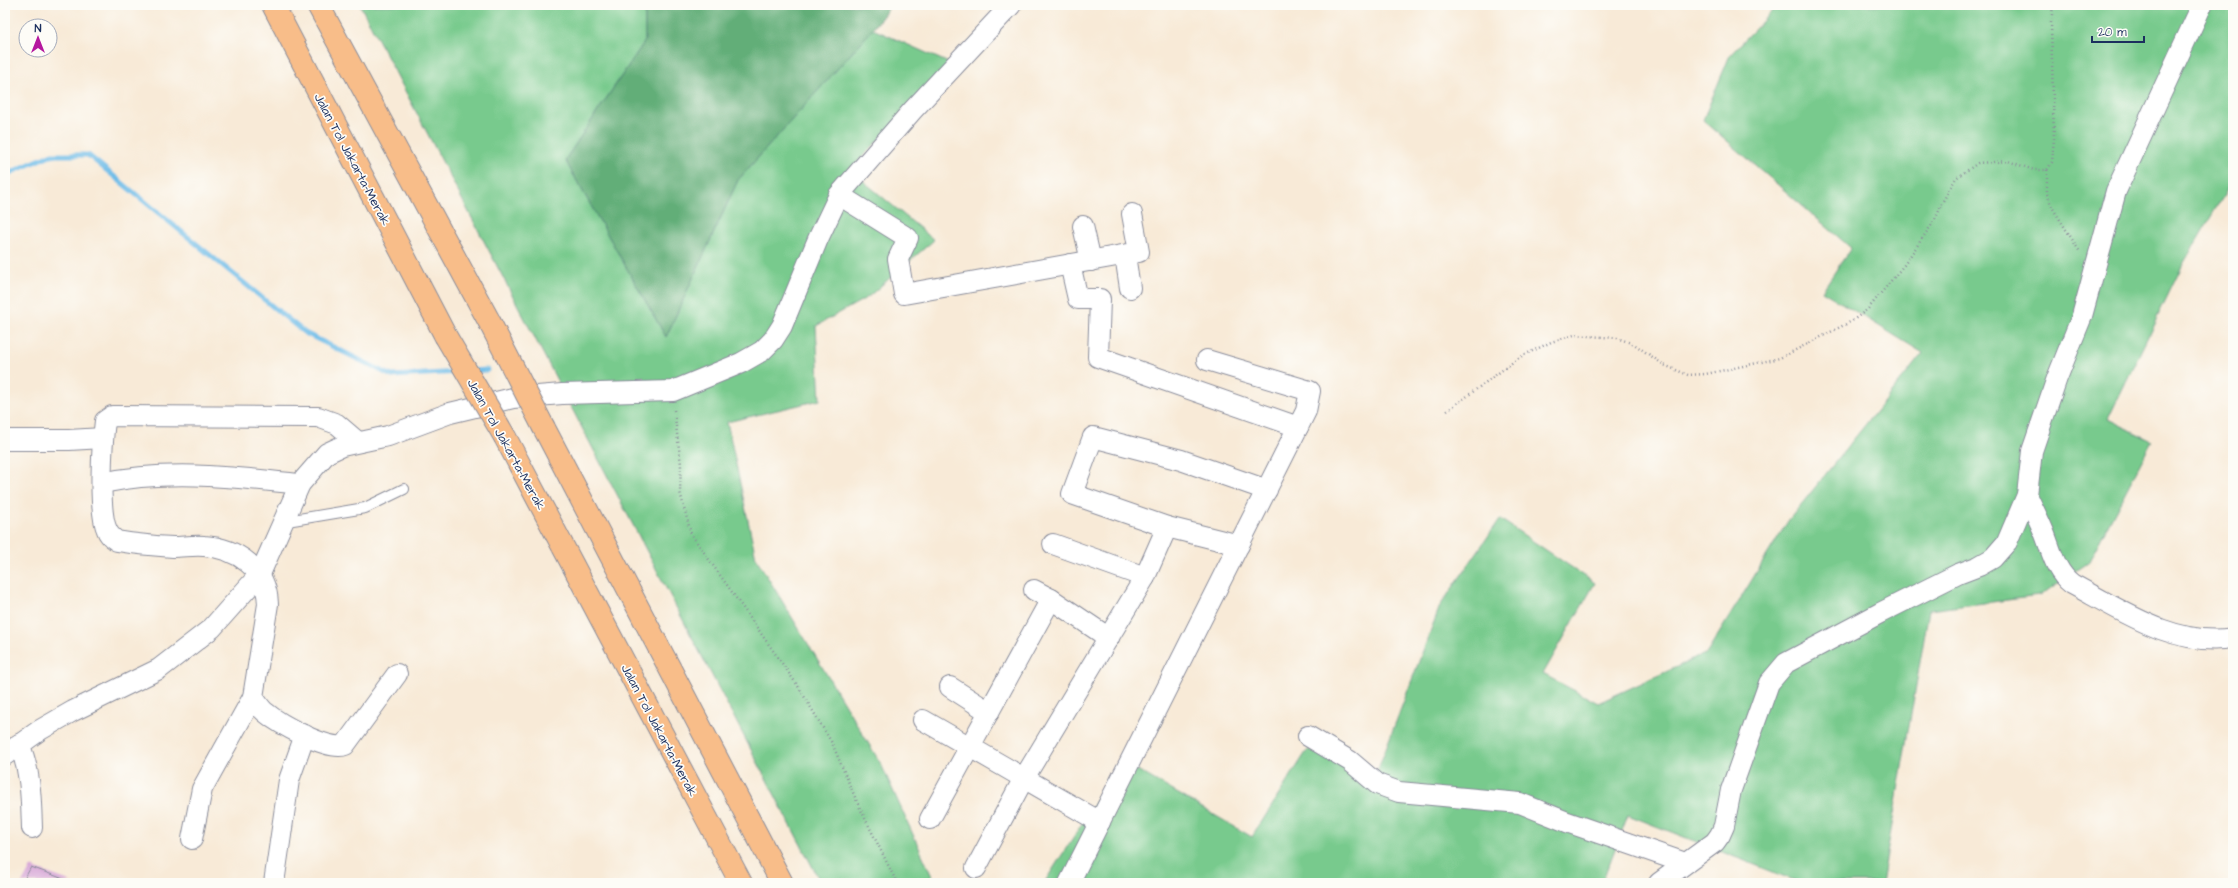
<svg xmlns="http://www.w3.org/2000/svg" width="2238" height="888" font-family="'Architects Daughter',sans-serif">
  <rect width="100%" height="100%" fill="#fdfcf7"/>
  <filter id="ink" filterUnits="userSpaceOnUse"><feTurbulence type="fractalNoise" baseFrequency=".025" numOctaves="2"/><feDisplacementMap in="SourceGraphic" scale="8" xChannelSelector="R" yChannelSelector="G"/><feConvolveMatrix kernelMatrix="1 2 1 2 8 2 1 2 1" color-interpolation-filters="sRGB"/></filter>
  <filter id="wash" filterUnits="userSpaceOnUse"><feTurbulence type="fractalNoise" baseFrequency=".012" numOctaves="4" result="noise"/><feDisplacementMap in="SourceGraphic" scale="16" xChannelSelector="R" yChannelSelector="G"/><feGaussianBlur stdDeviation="0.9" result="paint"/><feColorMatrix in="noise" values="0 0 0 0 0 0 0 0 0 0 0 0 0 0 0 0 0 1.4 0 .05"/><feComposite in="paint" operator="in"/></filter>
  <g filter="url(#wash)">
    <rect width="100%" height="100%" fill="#f8ead7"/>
    <!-- green -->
    <g fill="#78ca8d" stroke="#4a7c76">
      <path d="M360,5H645V41L565,160L666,337L738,180L873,29L951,64L850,170L934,240L868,297L816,326L820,400L727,422L756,558L881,764L935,883H821Z"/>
      <path d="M1778,5H2233V179L2182,266L2108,419L2152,441L2088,563L2039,596L1929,610L1882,883H1801L1628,815L1602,883H1044L1122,761L1252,837L1308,749L1375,777L1440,606L1500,519L1595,583L1543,674L1598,703L1707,653L1788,521L1923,353L1822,291L1851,248L1703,120L1730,55Z"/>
    </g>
    <!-- forest -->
    <path fill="#62ae78" stroke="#3e6e6b" d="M645,5H891L873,29L738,180L666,337L565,160L645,41Z"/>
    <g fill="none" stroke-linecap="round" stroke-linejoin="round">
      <!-- stream -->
      <g stroke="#6dbce8" stroke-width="5">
        <path d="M5,175L50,155H88L305,333L392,376L460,372"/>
        <path d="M472,371L487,370"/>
      </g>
    </g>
    <g id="blocks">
      <!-- building -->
      <path fill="#d8a8d8" d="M31,867L72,882L22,883Z"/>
    </g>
  </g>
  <g filter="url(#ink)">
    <use href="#blocks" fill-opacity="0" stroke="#8a8c9a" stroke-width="1"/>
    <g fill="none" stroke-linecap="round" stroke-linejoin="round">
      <!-- lane casing -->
      <g stroke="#8a8c9a" stroke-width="12">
        <path id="lane" d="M281,522L365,508L404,489"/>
      </g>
      <!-- street casing -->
      <g stroke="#8a8c9a" stroke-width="22">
        <g id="street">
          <path d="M839,195L908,238L898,259L904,294L1139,252L1132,214"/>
          <path d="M1083,226L1091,261"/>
          <path d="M1125,255L1130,288"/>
          <path d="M1070,264L1078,299H1100L1098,357L1298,427L1306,411L1310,391L1207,360"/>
          <path d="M5,440H69L103,438"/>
          <path d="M358,442L337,424L318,417L112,416L105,421C102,444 98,511 107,530C109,536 113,538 117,541C135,544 155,546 173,547C183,547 193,545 204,546C237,548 267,569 268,604L253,697C257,702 260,708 265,712C278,723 329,752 345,745L397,674"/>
          <path d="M102,483C168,469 233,477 300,484"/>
          <path d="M2027,495C2033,508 2039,520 2044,532C2052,552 2055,571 2072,584C2121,610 2175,648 2233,638"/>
          <path d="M1053,544L1145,577"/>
          <path d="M1239,545L1167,527L1072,494L1093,437L1181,460L1267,490"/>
          <path d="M1034,590L1051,599L1109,638"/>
          <path d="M950,687L989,712"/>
          <path d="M923,720L1100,822"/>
          <path d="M1308,736L1350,761L1377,784L1399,792L1520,803L1567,822L1685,863"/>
          <path d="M19,744C31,771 31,799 32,828"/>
          <path d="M5,755L40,730L73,711L159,669L212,628L260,574L300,484L327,453L342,446L388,436L450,413L513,398L562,394L673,391L741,363L762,351L773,340L782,326L818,239L839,195L912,111L1011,5"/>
          <path d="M930,819L1051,599"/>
          <path d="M192,839L202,789L253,697"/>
          <path d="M976,868L1024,778L1145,577L1167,527"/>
          <path d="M274,883L289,780L305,735"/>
          <path d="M1069,883L1298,427"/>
          <path d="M1659,883L1715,842L1720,835L1724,826L1731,790L1769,683L1786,663L1880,613L1958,574L1979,566L1993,558L2007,542L2027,495L2032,451L2057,378L2082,316L2116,191L2202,5"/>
        </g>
      </g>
      <!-- highway casing -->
      <g stroke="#8a8c9a" stroke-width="24">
        <g id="highway">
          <path d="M273,5L445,335"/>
          <path d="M318,5L489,321"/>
          <path d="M544,428L782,883"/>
          <path d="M505,437L741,883"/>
        </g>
      </g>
      <!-- path -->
      <g stroke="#8a8c9a" stroke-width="2.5" stroke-dasharray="1 3" stroke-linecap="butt">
        <path d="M2047,170V194L2052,207L2080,252"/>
        <path d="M674,410L681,464L680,492L691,534L798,686L832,743L857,802L897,883"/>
        <path d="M1447,411L1520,357L1551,342L1574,335L1617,338L1634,344L1664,365L1688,375L1706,374L1780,358L1852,321L1868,309L1904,265L1935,220L1943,201L1956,178L1978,163L2008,161L2034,170H2047L2052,162L2054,138L2051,23L2053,5"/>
      </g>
      <!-- lane -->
      <use href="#lane" stroke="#fff" stroke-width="10"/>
      <!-- street -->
      <use href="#street" stroke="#fff" stroke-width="20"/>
      <!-- highway -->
      <use href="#highway" stroke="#f8bd89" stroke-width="22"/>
      <!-- highway-bridge casing -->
      <g stroke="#8a8c9a" stroke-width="24" stroke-linecap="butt">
        <g id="highway-bridge">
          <path d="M489,321L544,428"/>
          <path d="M445,335L505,437"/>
        </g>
      </g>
      <!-- highway-bridge -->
      <use href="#highway-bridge" stroke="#f8bd89" stroke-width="22"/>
    </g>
  </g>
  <g text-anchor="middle" stroke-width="3.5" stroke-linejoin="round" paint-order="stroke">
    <!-- street labels -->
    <g font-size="13" fill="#1b2f5e" stroke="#fdfcf7">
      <text transform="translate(353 159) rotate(62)" y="5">Jalan Tol Jakarta–Merak</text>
      <text transform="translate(507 444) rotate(61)" y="5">Jalan Tol Jakarta–Merak</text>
      <text transform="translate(660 730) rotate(62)" y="5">Jalan Tol Jakarta–Merak</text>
    </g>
  </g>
  <!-- margin -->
  <rect width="2238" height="888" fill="none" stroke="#fdfcf7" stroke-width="20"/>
  <!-- north arrow -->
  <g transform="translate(38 38)"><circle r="19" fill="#fdfcf7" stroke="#a3aaba"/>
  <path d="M0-3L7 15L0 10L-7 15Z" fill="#b5179e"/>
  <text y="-6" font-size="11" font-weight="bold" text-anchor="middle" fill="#1b2f5e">N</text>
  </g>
  <!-- scale -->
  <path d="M2092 36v6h52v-6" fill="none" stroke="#1b2f5e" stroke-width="2"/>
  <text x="2098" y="36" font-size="12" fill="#1b2f5e" stroke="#fdfcf7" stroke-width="3" paint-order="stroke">20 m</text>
</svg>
